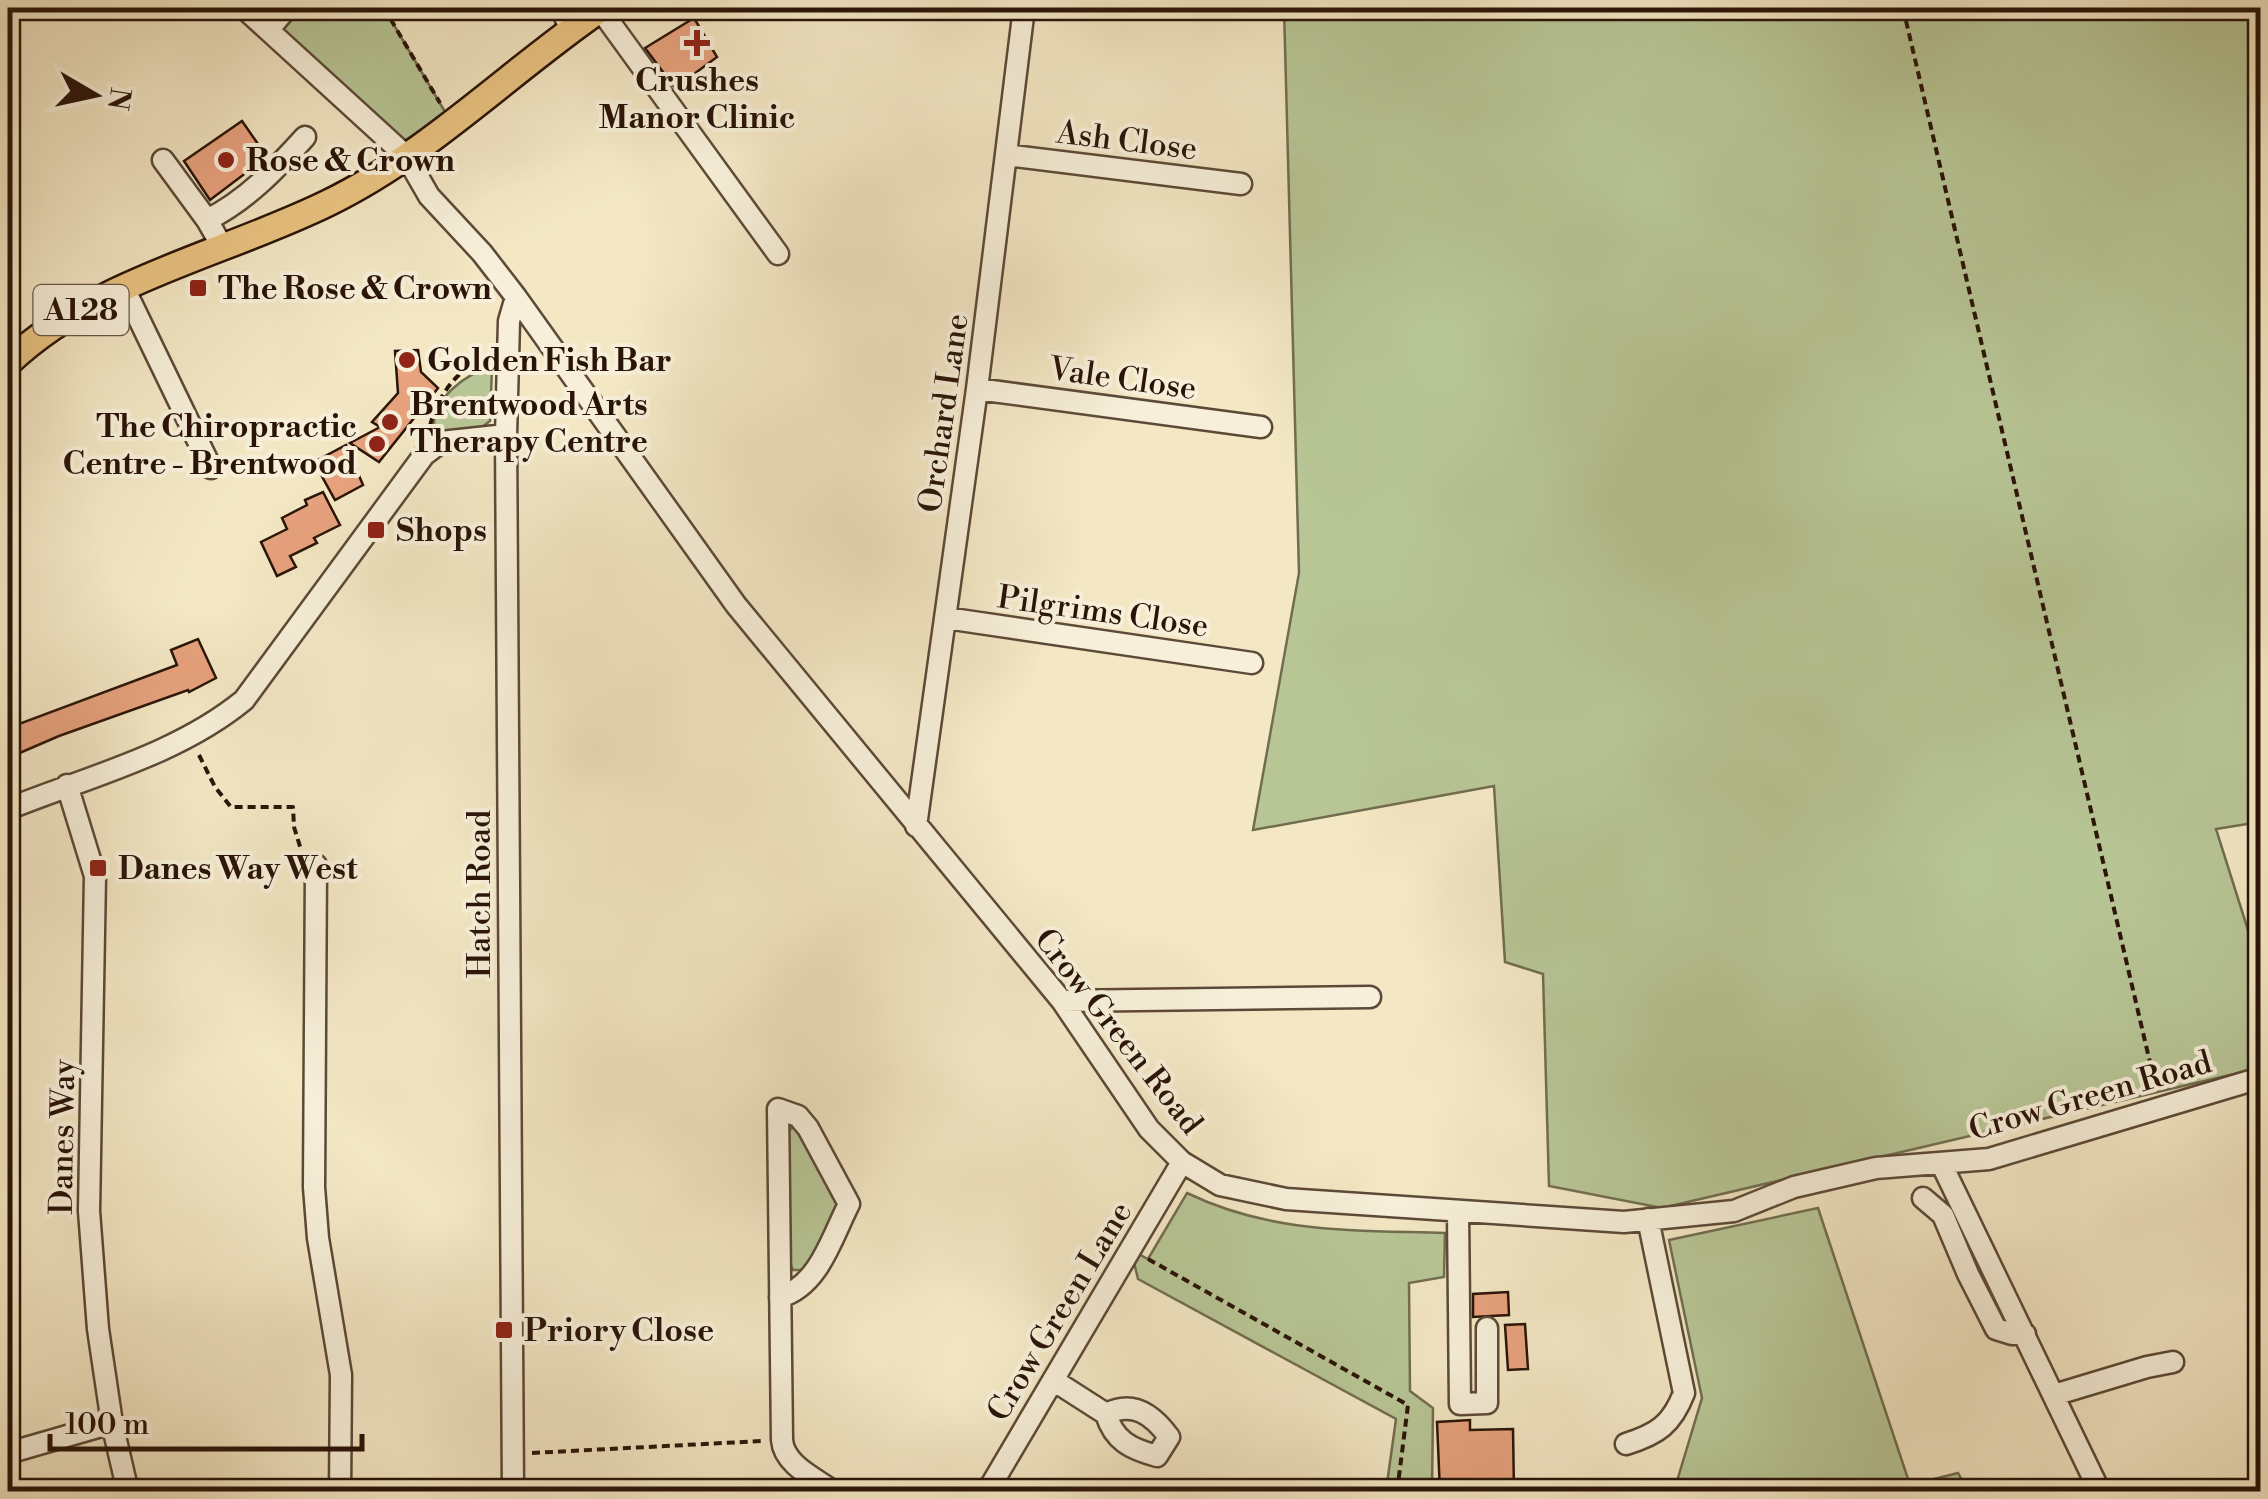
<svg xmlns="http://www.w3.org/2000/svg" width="2268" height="1499" font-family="'Libre Bodoni',serif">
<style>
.green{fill:#b8c696;stroke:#716d4f;stroke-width:2.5}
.building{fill:#e7a27e;stroke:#2a1408;stroke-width:2.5}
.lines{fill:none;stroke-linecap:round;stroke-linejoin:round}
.minor-casing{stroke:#5c4937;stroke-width:25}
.major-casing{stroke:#2a1408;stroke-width:30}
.path{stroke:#2a1408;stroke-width:4;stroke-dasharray:8 5;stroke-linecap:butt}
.minor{stroke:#f7efd9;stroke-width:20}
.major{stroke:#eac482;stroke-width:25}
.poi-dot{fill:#8f2418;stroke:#f7efd9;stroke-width:4}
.labels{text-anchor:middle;stroke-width:8;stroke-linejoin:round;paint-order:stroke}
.shield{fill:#f7efd9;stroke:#685647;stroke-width:2.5}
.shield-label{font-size:30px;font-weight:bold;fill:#2a1408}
.poi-label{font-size:32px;font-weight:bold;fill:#2a1408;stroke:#f7efd9;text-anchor:start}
.street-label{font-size:32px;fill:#2a1408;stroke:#f7efd9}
</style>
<rect width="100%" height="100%" fill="#f3e7c4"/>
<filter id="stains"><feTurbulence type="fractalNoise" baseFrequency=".002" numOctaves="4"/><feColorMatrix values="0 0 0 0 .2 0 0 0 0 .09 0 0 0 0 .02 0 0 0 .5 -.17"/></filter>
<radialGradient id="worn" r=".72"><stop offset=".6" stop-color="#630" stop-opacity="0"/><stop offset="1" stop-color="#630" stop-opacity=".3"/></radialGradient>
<path class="green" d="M244,8H384L451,122L406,156Z
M1284,8H2260V822L2216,829L2260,968V1068L1662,1208L1549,1186L1543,974L1505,962L1494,786L1253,830L1299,573Z
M492,368L490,421L478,430L442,435L434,427C432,399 467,372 492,368Z
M796,1126L843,1204L808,1270H793L789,1261L786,1132Z
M1187,1193C1272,1234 1353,1230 1445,1233L1444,1277L1409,1283L1410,1391L1433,1408L1432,1491H1386L1396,1419L1138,1279L1131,1250L1148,1259Z
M1818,1208L1910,1485L1958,1473L1968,1491H1674L1702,1398L1669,1240Z"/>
<path class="building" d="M694,18L717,57L675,88L645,48Z
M242,121L267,157L210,200L184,161Z
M418,350L421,372L438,388L379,462L350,443L380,427L372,422L398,393L395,351Z
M346,445L363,485L335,500L314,462Z
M323,492L340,525L314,538L317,543L290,556L296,567L277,576L261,542L287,529L282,518L307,505L305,500Z
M198,639L216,678L189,692L188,690L59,736L8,758V728L177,665L171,650Z
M1508,1292L1509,1315L1473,1317V1294Z
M1525,1324L1528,1369L1508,1370L1505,1325Z
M1470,1420V1430L1513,1429L1514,1492H1440L1437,1422Z"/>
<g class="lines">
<defs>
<path id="minor" d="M244,8L406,156L429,196L482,253L516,297L736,605L1062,1001L1149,1129L1182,1162L1220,1185L1286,1199L1624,1222L1734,1211L1794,1187L1876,1168L1989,1159L2260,1078
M561,8L571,30
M600,9L778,254
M269,29L287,8
M1006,155L1241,184
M163,160L207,220L223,248
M207,220C247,200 276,169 305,137
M124,288L211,468
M977,389L1261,427
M946,618L1252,663
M67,785L95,876L89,1211L98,1329L112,1423L128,1492
M8,809C87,777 177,755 244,700L424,455L441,442L506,435
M916,826L977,389L1024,8
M316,865L314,1187L318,1238L341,1375L340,1492
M1062,1001L1370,997
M1942,1165L2100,1492
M1923,1198L1943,1215L1968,1274L1996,1329L2012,1334H2025
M1458,1212L1460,1404L1487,1403V1328
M780,1297C819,1286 832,1237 849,1204L808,1128L798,1116L778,1109L782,1440C784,1465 815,1478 834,1492
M1053,1380L1106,1414C1114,1441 1131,1449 1157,1456L1169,1437C1153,1415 1133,1400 1106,1414
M2054,1395L2147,1367L2173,1362
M1626,1444C1658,1434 1672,1424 1684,1393L1648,1219
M8,1453L112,1423
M513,1492L506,435L509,321L516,297
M987,1492L1182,1162"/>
<path id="major" d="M8,363C95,280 222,255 328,203C429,154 510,71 602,8"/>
</defs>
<use href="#minor" class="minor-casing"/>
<use href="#major" class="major-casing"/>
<path class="path" d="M384,8L440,103
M1903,8L2156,1088
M430,426C437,396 459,366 489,357
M199,755L215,787L231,807H293L294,827L302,853
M1148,1259L1408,1405L1397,1492
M532,1453L762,1441"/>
<use href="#minor" class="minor"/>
<use href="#major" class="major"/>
</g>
<g class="poi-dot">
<path d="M692 28h10v10h10v10h-10v10h-10v-10h-10v-10h10z"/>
<circle cx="226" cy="160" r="10"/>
<rect x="188" y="278" width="20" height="20" rx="5"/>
<circle cx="407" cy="360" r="10"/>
<circle cx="390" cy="422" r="10"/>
<circle cx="377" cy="444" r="10"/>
<rect x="366" y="520" width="20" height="20" rx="5"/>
<rect x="88" y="858" width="20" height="20" rx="5"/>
<rect x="494" y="1320" width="20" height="20" rx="5"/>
</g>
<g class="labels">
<rect class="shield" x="33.5" y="285" width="95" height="50" rx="8"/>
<g class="shield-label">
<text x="81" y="320">A128</text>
</g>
<g class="poi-label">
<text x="697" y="91" text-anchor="middle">Crushes<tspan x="697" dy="37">Manor Clinic</tspan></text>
<text x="246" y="171">Rose &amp; Crown</text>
<text x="218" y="299">The Rose &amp; Crown</text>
<text x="427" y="371">Golden Fish Bar</text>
<text x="410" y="415">Brentwood Arts<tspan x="410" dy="37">Therapy Centre</tspan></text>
<text x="357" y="437" text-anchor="end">The Chiropractic<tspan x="357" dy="37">Centre - Brentwood</tspan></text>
<text x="396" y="541">Shops</text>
<text x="118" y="879">Danes Way West</text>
<text x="524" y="1341">Priory Close</text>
</g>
<g class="street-label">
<text transform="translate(1127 140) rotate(7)" y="11">Ash Close</text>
<text transform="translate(1123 378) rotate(8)" y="11">Vale Close</text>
<text transform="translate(943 413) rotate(-82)" y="11">Orchard Lane</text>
<text transform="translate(1103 611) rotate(8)" y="11">Pilgrims Close</text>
<text transform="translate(479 894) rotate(-90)" y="11">Hatch Road</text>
<text transform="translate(1119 1031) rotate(52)" y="11">Crow Green Road</text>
<text transform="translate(2090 1095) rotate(-16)" y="11">Crow Green Road</text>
<text transform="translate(62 1137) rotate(-89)" y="11">Danes Way</text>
<text transform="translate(1059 1311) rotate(-59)" y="11">Crow Green Lane</text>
</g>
</g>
<rect width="2268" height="1499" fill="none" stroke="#f3e7c4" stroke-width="40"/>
<rect x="10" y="10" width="2248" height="1479" fill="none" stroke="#2a1408" stroke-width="5"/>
<rect x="20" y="20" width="2228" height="1459" fill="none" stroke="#2a1408" stroke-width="2.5"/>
<g transform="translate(95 95) rotate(99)" stroke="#f7efd9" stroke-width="8" paint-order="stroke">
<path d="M0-8L18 38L0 25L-18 38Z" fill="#2a1408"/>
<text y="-15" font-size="28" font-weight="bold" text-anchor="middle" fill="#2a1408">N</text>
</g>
<path d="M50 1434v15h312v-15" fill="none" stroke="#2a1408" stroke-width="5"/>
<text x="65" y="1434" font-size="30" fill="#2a1408" stroke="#f7efd9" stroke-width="8" paint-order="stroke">100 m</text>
<rect width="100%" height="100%" filter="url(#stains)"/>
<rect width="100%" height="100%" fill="url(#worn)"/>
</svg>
